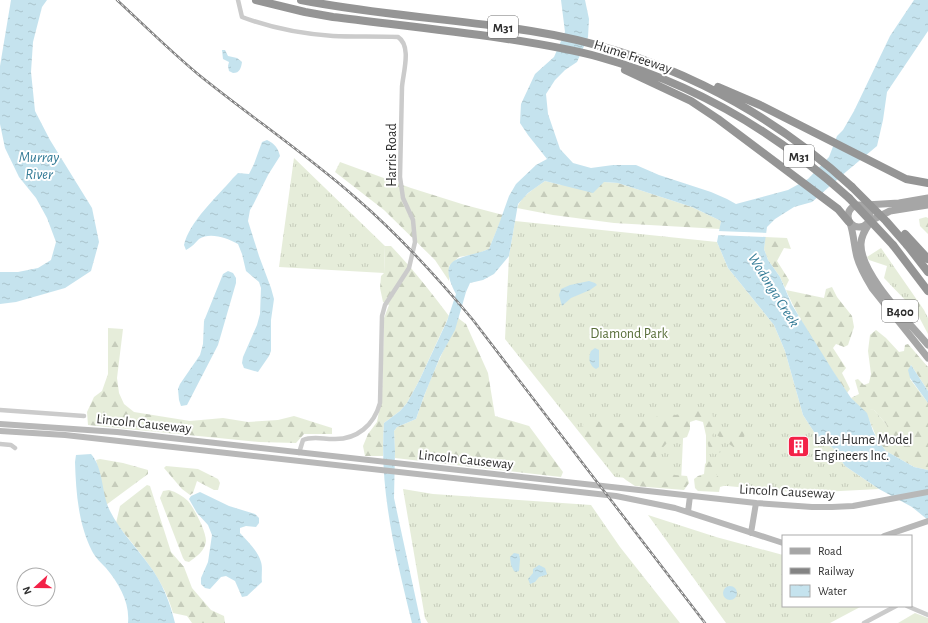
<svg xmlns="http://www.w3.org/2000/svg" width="928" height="623" font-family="'Alegreya Sans',sans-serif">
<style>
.grass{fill:url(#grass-tufts)}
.forest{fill:url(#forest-firs)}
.water{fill:url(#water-ripples)}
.pier{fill:#fff}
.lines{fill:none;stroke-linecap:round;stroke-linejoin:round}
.minor{stroke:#cbcbcb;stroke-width:4.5}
.secondary{stroke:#b8b8b8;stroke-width:6}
.primary{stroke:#a6a6a6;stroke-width:7}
.motorway{stroke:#959595;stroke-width:8}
.rail-casing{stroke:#838383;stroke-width:2.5}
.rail{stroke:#fff;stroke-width:1;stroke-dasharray:3;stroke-linecap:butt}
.motorway-bridge{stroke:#959595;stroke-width:8}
.labels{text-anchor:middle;stroke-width:4;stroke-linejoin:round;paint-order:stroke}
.shield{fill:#fff;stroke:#6d6d6d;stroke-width:1}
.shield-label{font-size:13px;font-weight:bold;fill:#2e2e2e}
.street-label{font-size:14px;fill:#2e2e2e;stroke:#fff}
.park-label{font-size:14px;fill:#576d38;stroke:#fff}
.poi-label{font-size:14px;fill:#2e2e2e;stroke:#fff;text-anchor:start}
.water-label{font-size:15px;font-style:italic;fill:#357c97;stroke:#fff}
</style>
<defs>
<pattern id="grass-tufts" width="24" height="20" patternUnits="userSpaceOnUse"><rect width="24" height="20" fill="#e6edda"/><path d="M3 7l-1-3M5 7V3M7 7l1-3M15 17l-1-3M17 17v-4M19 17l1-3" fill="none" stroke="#c6ccbb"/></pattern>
<pattern id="forest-firs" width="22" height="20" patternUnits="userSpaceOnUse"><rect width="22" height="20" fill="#e6edda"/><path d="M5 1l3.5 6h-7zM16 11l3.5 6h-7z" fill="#c6ccbb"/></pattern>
<pattern id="water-ripples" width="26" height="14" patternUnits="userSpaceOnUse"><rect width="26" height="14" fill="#c5e3ee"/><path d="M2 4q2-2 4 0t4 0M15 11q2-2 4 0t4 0" fill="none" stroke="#aac3cc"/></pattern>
</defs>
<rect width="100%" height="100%" fill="#fff"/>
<path class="grass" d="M294,158L385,246L384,273L279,267Z
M515,221L717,242L728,268L774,325L785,351L803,415L816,435L834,449L845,466L879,489L802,493L706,484V413L684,418L681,482L615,477L505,339L509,256Z
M881,248L924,310L928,318V334L919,317L908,303L884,278L887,266L869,260L867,257Z
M865,408L874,410L886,424L890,430L888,438L879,442C873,432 870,416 861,409Z
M403,489L433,494L591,505L620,547L680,623H428L425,618Z
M648,515L716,537L783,555V606H862L830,623H726Z
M915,613L928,618V623H898Z"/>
<path class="forest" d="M340,162L411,188L465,205L503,215L489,249L476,254L459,257L449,266V281L435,260L384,210L335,172Z
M545,181L561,185L604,182L618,183L692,207L721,221L720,229L614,223L553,215L517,208C521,196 535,188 545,181Z
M926,217L928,218V234L920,226L919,219Z
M765,237L787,238L791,249L784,248L777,261L789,280L785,288L780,277L768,260L764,249Z
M385,246H391C412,268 431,292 449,316L419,381L407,403L400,411L384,423L383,442V456H365L363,446L368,434L377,422L382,395L384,318L389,305L383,302L380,288L381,276L384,273Z
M832,287L837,297L852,316L854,327L848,345L844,347L836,344L833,348L846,368L842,373L850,389L847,393C826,361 801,325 786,290L824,298L826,289Z
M458,318L466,324L488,373L495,416L529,426L563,472L561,477L395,458L394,431L397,427L416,419C423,398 431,377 440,358C446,344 454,332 458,318Z
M108,328L123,329L117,378L119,393L124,404L134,412L190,421L223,418L248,422L278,420L294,416L332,428V434H304L296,443L259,442L88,425L87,412L94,397L102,391L108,374Z
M876,330L886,338L899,352L904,351L905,345L908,344L928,367V391L911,365L910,379L928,403V470L914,467L886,451L879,442L888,438L889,430L886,424L874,410L861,409L851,398L859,394L855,380L858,379L864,385L869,383L871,374L868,351L870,335Z
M707,409L712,412L714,424C724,430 736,425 745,433L742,446L736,449L714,433L712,435L715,444L722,446L721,452L713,454L709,449L703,422L696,420L690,422V429L687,437L667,443L656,455L660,469L675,475L687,476L689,483L684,490L635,486L626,480L608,465L599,452L597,445L590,442L584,436L583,425L585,419L614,424L656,418L659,412L667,411L675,415Z
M100,459L123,463L148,470V474L106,505L96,460Z
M708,461L711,462C714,472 717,480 729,482L727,485L720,487L719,492L698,491L695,488L694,479L698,476L704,474L705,464Z
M166,466L198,469L218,479L220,483L218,490H214L197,481L193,493L190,495L182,489L164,468Z
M147,485L150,486L171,552L184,567L192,588L211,610L224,616L225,623H192L187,616L173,613C164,578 137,550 116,523L120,506Z
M169,490C176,492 183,496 188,501C194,508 206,531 206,541C205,551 196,557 189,562L185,561L183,558L160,498L163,491Z"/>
<path class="water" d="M11,0H47L42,7L33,42L31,72L35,111L50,140L92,208L99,242L91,271L65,288L16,302L0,304V272H18L38,268L51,260L56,242L47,218L36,198L19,177L5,148L0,124V66Z
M561,0H585L589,19L588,37L577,62L565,70L555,80L546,94L548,114L560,149L573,163L591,168L613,165H636L659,175L711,192L727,199L736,204L788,190L808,179L829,157L837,136L843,130L854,111L890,36L914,0H928V31L887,92L883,120L877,146L847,171L812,202L794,207L775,219L767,227L764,249L768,260L780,277L792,305L833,371L851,398L867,413L873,431L879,442L886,451L914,467L928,470V520L912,507L879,489L845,466L834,449L816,435L803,415L785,351L774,325L728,268L717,242L721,221L692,207L618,183L604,182L593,193L545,181L528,193L518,204L509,256L494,274L483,280L470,283L466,292L455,330L440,357L424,396L416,419L397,427L394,431L395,451L394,498L421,623H412C396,557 379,491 384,423L400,411L407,403L419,381L447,321L456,294C435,254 462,260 489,249L499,224L509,196L516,184L536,165L547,159L528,135L520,123L521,104L535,74L554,57L565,32Z
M222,50H225L228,56L237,58L242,62C241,68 240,73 233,73L229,71L228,66L229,62L223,59Z
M267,140C275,144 278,148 280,156L268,175L253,205L250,210L248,221L259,256L271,288L274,299L271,320V351L269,356L258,372L244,368L242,363L243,357L257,325L260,314L261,288L259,282L246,271L242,254L238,244C227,238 210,232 199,239C195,243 192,247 186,250L184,245C189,222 217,197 233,178L238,173L249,174L254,164L262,142Z
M228,271L233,273L236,278V283L218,345L187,405L181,406L179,400L178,389L180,384L200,355L203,344L204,321L221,279L223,274Z
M589,281L595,283L597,285L590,290L571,298L562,306L559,295L561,289L570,285Z
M595,348L599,350V367L596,369C589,365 588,358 591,351Z
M911,365L928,391V403L910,378L908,370Z
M91,454C104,469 101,493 110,511C120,531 136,547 149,565C162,582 170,602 175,623H128C130,602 119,584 106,568C101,563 95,557 92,551C78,523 76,492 75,462L76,455Z
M200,492L229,506L255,514L259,518V523L256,527L246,526L240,528V533C248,542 258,551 261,562C263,568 261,576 262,582L247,596L242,597L235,581L226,576L221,577L210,589L205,588L201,584V578L208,562L212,535L208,525L197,513L189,499L191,496Z
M514,553L519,554L520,559L519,571L516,572L514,571L511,565L510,557Z
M539,565L545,568L547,574L546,575L539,577L535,582L530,584L528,579L533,573V569Z
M723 593a7 7 0 1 1 14 0a7 7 0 1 1-14 0Z"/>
<path class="pier" d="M717,231L768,233L767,237L716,235Z"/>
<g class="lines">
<path class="minor" d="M238,0L242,17C271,28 302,34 333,36C354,37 376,36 398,37C412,46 403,73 402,87L400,177L403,198L413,220L415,242L409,268L385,305L382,316L380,403C374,425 357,440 333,439C323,439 312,436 303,440L299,453
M0,410L84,416
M0,444L11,445L15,448
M907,606L928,615
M864,623L896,606"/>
<path class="secondary" d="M0,424L117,432L756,503L812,507H832L853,506L928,492
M0,431L65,435L616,496L675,508L783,543
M688,512L690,496
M751,533L756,503
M884,536L928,521"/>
<path class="primary" d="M848 216a11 11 0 1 1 22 0a11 11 0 1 1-22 0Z
M866,205L899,203L928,198
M876,218L890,211L928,205
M850,223C854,235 854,246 857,257C860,268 866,278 872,288L928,358
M869,224C865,230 861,236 861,244C860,274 909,322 928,345"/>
<path class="motorway" d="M256,0L305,12L333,17C389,24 445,30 501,38C534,43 567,48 599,57C693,83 777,133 849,198
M301,0C377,15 455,19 531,31C652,50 763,105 852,187
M625,70L691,101L718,119L838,209L849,222
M718,87L760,105L906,179L928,183
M905,234L928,259
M893,245L928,291
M907,245L928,272"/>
<defs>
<path id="rail" d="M117,0C144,25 170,51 199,75C251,117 306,154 356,198C399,235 437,277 473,320L705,623"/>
</defs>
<use href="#rail" class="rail-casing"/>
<use href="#rail" class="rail"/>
<path class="motorway-bridge" d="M852,187L886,221L907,245
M849,198L893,245"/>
</g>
<defs>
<symbol id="building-square" viewBox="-11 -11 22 22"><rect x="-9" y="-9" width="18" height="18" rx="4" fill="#f32248" stroke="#fff"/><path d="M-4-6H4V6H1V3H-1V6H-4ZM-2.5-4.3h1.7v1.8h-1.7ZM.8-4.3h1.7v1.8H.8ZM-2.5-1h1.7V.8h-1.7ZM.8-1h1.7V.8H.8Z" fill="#fff"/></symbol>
</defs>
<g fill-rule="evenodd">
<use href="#building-square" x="786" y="434" width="25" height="25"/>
</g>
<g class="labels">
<g class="shield">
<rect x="488" y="16" width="30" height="22" rx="3"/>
<rect x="784" y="145" width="30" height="22" rx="3"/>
<rect x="882" y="300" width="36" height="22" rx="3"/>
</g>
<g class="shield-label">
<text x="503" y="32">M31</text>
<text x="799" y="161">M31</text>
<text x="900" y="316">B400</text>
</g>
<g class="street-label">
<text transform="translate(633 56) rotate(18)" y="5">Hume Freeway</text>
<text transform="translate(391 155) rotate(-90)" y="5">Harris Road</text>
<text transform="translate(144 423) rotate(6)" y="5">Lincoln Causeway</text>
<text transform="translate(466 459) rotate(6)" y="5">Lincoln Causeway</text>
<text transform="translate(787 491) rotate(3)" y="5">Lincoln Causeway</text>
</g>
<g class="park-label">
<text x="629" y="338">Diamond Park</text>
</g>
<g class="poi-label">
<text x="814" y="444">Lake Hume Model<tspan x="814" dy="16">Engineers Inc.</tspan></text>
</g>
<g class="water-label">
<text x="39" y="162">Murray<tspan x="39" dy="17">River</tspan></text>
<text transform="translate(774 290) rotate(58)" y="5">Wodonga Creek</text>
</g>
</g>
<rect x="782" y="535" width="130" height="72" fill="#ffffff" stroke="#ababab"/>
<rect x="790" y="548" width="20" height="6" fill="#a6a6a6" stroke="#ababab"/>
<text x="818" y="555" font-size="12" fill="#2e2e2e">Road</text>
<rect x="790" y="568" width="20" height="6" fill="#838383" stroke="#ababab"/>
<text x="818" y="575" font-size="12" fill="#2e2e2e">Railway</text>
<rect x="790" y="585" width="20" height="12" fill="url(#water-ripples)" stroke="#ababab"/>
<text x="818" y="595" font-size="12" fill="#2e2e2e">Water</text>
<g transform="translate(36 587) rotate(249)"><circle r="19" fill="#ffffff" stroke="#ababab"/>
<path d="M0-3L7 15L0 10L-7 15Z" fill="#f32248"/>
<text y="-6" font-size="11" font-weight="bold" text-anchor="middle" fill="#2e2e2e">N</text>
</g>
</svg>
